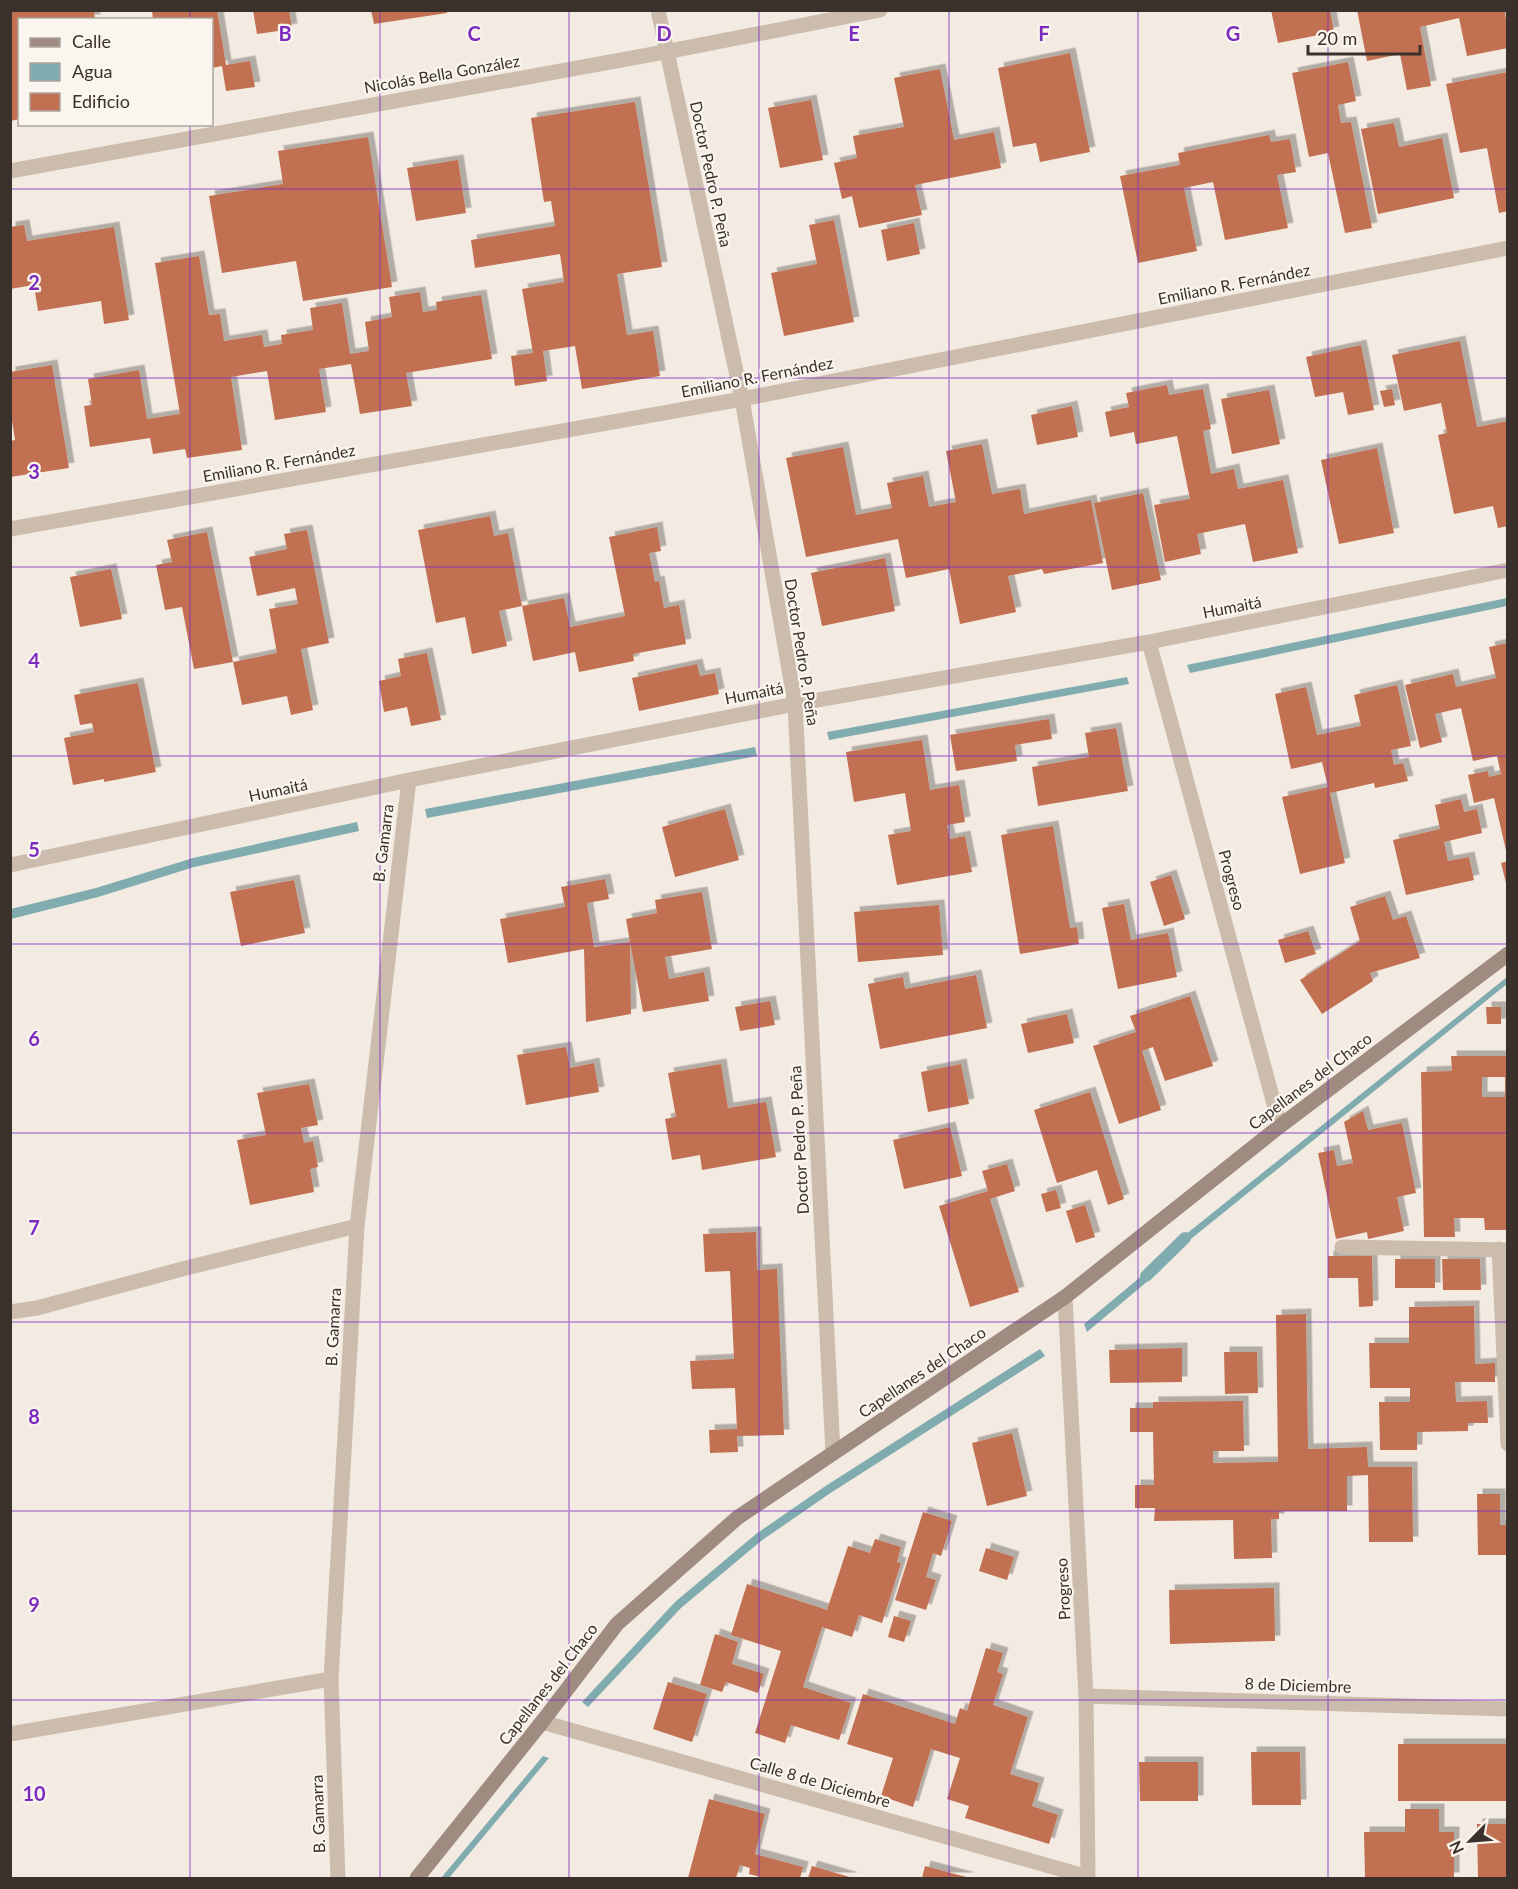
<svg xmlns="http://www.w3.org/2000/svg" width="1518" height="1889" font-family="Lato,sans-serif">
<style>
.water{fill:#81acaf}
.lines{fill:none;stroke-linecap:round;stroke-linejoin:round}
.stream{stroke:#81acaf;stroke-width:12}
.building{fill:#c16f51;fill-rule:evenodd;filter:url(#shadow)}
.lane{stroke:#cbbcad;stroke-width:15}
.street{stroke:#cbbcad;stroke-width:15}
.secondary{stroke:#9f8b7f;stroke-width:15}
.grid{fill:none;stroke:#7b2cbf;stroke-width:1.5;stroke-opacity:0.55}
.labels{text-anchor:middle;stroke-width:4.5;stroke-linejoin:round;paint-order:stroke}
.street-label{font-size:16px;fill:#3a302c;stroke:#faf5ee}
.grid-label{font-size:20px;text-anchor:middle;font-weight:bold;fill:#7b2cbf;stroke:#faf5ee;stroke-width:4.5;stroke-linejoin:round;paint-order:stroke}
</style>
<defs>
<filter id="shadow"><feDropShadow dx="5.5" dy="-5.5" stdDeviation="0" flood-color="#0004"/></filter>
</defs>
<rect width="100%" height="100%" fill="#f3ebe2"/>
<path class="water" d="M1507,598V606L1190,673L1187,665Z
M1127,677L1129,684L829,740L827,732Z
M755,747L757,756L427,818L425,809Z
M357,822L359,831L194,867L98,897L11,919V909L96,888L193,858Z
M1507,977V984L1176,1251L1170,1247Z
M1156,1264L1161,1270L1087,1332L1084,1324Z
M1040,1349L1045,1356L829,1494L761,1541L681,1608L588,1707L582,1702L675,1602L756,1534L824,1487Z
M543,1756L549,1758L449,1878H441Z"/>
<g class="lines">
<path class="stream" d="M1146,1276L1185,1238"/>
</g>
<path class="building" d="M10,10H94L95,20H20V119L10,121V57H12Z
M152,10H217L226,65L250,61L255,87L226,91L222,66L212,68V20H153Z
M253,10H289L292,29L257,34Z
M371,10H447V13L374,24Z
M1271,10H1330L1334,32L1278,43Z
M1357,10H1504L1508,29V48L1467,56L1459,18L1420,27L1431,86L1407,90L1400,54L1367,61Z
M1070,53L1090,152L1040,162L1036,143L1013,147L998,68Z
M1348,62L1356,101L1338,105L1341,123L1351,122L1372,228L1345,233L1328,153L1309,157L1292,73Z
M940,69L954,140L994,132L1001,168L915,185L922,215L859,228L852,196L842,199L834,163L857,158L853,136L904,127L894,78Z
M1508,72V211L1499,213L1487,148L1460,153L1446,84Z
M811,100L823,160L780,168L768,108Z
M635,102L662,267L617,274L627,335L653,331L660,376L582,389L575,346L543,351L547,381L515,386L511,356L533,353L522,289L564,282L560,254L475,268L471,240L555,226L551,201L544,202L531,118Z
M1394,123L1399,147L1442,138L1454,198L1378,214L1361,129Z
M1269,135L1271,142L1290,139L1296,172L1277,175L1288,228L1225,240L1213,182L1184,188L1197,251L1138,263L1120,176L1180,165L1178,153Z
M368,137L392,287L303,301L296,261L222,273L209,196L283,184L278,151Z
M458,160L466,213L416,221L407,168Z
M834,220L854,322L784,336L771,273L817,264L809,225Z
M914,223L920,254L887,261L881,230Z
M24,225L27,241L114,227L129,320L104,324L101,301L38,311L34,285L10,289V227Z
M199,256L209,315L220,314L224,341L262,335L264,347L282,344L281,335L313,330L310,308L342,303L350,354L369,351L365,322L392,317L389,297L420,292L423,312L437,310L436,302L481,295L492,359L406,373L412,406L360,414L351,364L319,369L326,412L275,420L267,371L231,377L242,450L187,458L185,449L153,454L150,438L90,447L84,406L92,405L88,379L139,370L147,419L180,414L155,263Z
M1460,341L1477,427L1508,421V526L1498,528L1493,506L1454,514L1438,435L1447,433L1441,403L1404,411L1392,355Z
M1361,345L1374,410L1348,415L1343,392L1315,397L1306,357Z
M52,365L69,468L10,477V441L15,440L10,408V372Z
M1167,385L1169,395L1203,389L1211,429L1203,431L1211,474L1234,469L1238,489L1283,480L1298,553L1253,562L1245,524L1197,534L1201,554L1165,562L1154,505L1190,499L1177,436L1136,444L1134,432L1110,437L1105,412L1129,407L1126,393Z
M1392,389L1395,405L1384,407L1380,391Z
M1269,390L1280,444L1232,454L1221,399Z
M1072,406L1078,437L1037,445L1031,415Z
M982,444L992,494L1020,489L1024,514L1091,500L1103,563L1044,574L1042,569L1008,576L1016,612L960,624L949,569L906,578L898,539L806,557L786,458L843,447L856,515L892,508L887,483L923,476L929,507L956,502L946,451Z
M1377,448L1394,533L1339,544L1321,460Z
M1143,493L1161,580L1112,590L1094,503Z
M490,516L494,536L508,533L522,606L499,611L507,646L472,654L465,617L436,623L418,530Z
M657,527L661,551L649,553L655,582L659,581L664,608L679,605L686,644L633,654L634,661L579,672L575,652L533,661L522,606L564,598L570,627L625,616L609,537Z
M307,530L329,643L301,649L313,710L291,715L287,696L242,705L233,662L277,653L269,609L298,604L295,588L257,596L249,557L287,549L284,534Z
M207,532L233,662L194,669L182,607L165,610L156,565L172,562L167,540Z
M885,558L895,611L822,626L811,573Z
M111,569L122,619L80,627L70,577Z
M1508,643V855H1507L1494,798L1474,803L1468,775L1488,771L1489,777L1501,774L1497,756L1473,761L1461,708L1435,714L1442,742L1420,748L1405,685L1453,674L1456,687L1496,678L1489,647Z
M427,653L441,720L411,726L407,707L384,712L379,681L401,676L398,659Z
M697,664L700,676L715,673L719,694L639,711L632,678Z
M138,683L156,772L104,782V779L73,785L64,738L94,732L92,723L80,725L74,695Z
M1397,685L1411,746L1391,750L1394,765L1403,763L1408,781L1375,788L1374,783L1330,793L1345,863L1300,874L1282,797L1328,787L1322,762L1291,769L1275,694L1306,687L1317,735L1361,726L1354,695Z
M1049,719L1052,739L1015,745L1017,761L956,771L950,735Z
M1116,728L1128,791L1038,806L1032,767L1089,757L1085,733Z
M922,740L930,790L959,785L965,822L947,825L950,839L965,836L972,872L897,885L888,835L911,831L905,793L854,802L846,752Z
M1461,799L1464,812L1477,809L1482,833L1444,842L1448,861L1469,857L1474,880L1406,895L1393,840L1440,829L1435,805Z
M725,809L739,860L675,877L662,827Z
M1053,826L1070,928L1077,927L1079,944L1020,954L1001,835Z
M1508,861V886L1507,887L1501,863Z
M1171,875L1185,919L1164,926L1150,882Z
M605,879L609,899L587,903L594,947L630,942L626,919L657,913L655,900L702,892L712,949L665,957L669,979L704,972L709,1001L643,1012L630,942L631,1014L586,1022L584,949L508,963L500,919L565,907L561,887Z
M294,880L305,933L241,946L230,892Z
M1385,896L1393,920L1406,916L1420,958L1370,973L1373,981L1322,1014L1300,980L1360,941L1350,907Z
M1124,904L1131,940L1168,933L1177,977L1118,989L1102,908Z
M939,905L943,955L858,962L854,912Z
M1308,931L1316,954L1285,963L1278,940Z
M976,975L987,1028L880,1049L868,984L903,977L905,989Z
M1190,996L1213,1066L1165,1081L1153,1047L1142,1051L1161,1110L1119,1124L1093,1046L1136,1032L1130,1016Z
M770,1001L775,1025L740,1031L735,1007Z
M1486,1007H1501V1024H1487Z
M1067,1014L1074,1043L1028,1053L1021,1024Z
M566,1047L570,1068L594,1063L599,1092L526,1105L517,1055Z
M1451,1056H1508V1230H1485L1484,1218H1454L1455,1237H1424L1421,1072L1452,1071ZM1482,1077H1505V1097H1482Z
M721,1064L728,1108L766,1102L776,1157L702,1170L700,1155L672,1160L665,1119L676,1117L668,1073Z
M961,1064L969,1104L928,1112L921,1072Z
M309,1084L318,1125L301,1128L304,1143L313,1141L318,1167L310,1169L314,1192L250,1205L237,1140L266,1135L257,1093Z
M1090,1092L1124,1199L1108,1205L1097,1170L1057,1183L1034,1110Z
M1363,1111L1368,1130L1402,1123L1416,1193L1397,1197L1404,1231L1368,1239L1367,1232L1336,1239L1318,1153L1334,1150L1337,1166L1353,1163L1344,1122Z
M950,1127L962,1176L904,1189L893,1140Z
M1007,1164L1015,1191L990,1199L1019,1292L970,1307L939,1206L988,1191L982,1171Z
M1056,1190L1061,1208L1046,1212L1041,1194Z
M1085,1205L1095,1237L1076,1243L1066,1211Z
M756,1232L757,1270L777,1269L784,1435L737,1436L738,1452L710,1453L709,1430L737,1429L735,1388L692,1389L690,1361L734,1359L730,1271L705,1272L703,1234Z
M1328,1256H1372L1373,1306L1359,1307L1358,1278H1328Z
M1395,1259H1435V1288H1395Z
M1442,1259H1480L1481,1290H1443Z
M1474,1306L1475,1364L1495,1363V1382H1455L1456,1402L1487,1401L1488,1423H1468V1431L1417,1432V1450H1380L1379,1402H1410V1388H1370L1369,1343H1409V1307Z
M1306,1314L1308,1449L1367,1447L1368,1467H1412L1413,1542H1369L1368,1475L1347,1476V1511H1279V1519H1271L1272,1558L1234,1559L1233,1520L1154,1521L1155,1508H1135V1485H1154L1153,1432H1130V1408H1153V1402L1243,1401L1244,1451H1213V1463L1278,1462L1276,1315Z
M1182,1348V1382L1110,1383L1109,1350Z
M1224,1352H1257L1258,1393L1225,1394Z
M1012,1433L1027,1496L987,1506L972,1443Z
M1477,1494H1500V1525H1507L1508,1555H1478Z
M923,1512L952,1521L941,1556L933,1553L926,1577L936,1580L926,1610L895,1600Z
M875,1539L901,1547L897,1562L901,1563L882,1623L859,1615L852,1637L822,1627L803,1687L851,1703L839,1740L791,1725L785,1743L755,1733L781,1651L731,1635L747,1584L827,1610L848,1546L870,1553Z
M986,1548L1014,1557L1007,1580L979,1571Z
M1274,1588L1275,1641L1170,1644L1169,1590Z
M894,1616L911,1621L904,1642L888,1637Z
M715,1634L738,1642L732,1664L764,1674L758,1693L726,1682L722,1692L700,1685Z
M986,1648L1003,1653L997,1672L1003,1674L993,1705L1028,1717L1010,1774L1039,1783L1032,1806L1058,1815L1049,1844L965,1818L969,1806L947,1799L960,1758L931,1749L913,1807L881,1796L893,1758L847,1744L863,1694L955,1724L960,1708L967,1711Z
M668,1682L707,1694L692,1742L653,1729Z
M1398,1744H1508V1801H1398Z
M1251,1752H1300L1301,1805H1252Z
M1139,1762H1198V1801H1140Z
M709,1799L765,1814L755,1854L803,1867L800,1878H764L749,1874L750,1868L740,1865L736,1878H688Z
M1405,1809H1439V1832H1454V1878H1365L1364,1832H1405Z
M1477,1824H1508V1878H1478Z
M812,1866L853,1878H808Z
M925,1866L970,1878H922Z"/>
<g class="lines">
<path class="lane" d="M1342,1247L1508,1250
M1499,1249L1508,1444"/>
<path class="street" d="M658,10L742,399L795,704L833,1453
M10,171L665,52L880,10
M10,529L742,399L1508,248
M1149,642L1280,1126
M10,865L409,780L795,704L1149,642L1508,570
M1065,1297L1086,1696L1088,1878
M10,1312L37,1308L186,1268L357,1226
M1086,1696L1508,1709
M542,1722L1088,1877
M10,1734L331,1679
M338,1878L331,1679L357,1226L409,780"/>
<path class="secondary" d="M417,1878L542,1722L617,1624L737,1518L1065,1297L1280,1126L1508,954"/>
</g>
<path class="grid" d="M190,10V20M380,10V1878M569,10V1878M759,10V1878M949,10V1878M1138,10V1878M1328,10V1878M190,124V1878M10,189H1508M10,378H1508M10,567H1508M10,756H1508M10,944H1508M10,1133H1508M10,1322H1508M10,1511H1508M10,1700H1508"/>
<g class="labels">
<g class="street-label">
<text transform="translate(442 74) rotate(-10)" y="6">Nicolás Bella González</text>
<text transform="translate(711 174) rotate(78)" y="6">Doctor Pedro P. Peña</text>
<text transform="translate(1234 284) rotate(-11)" y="6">Emiliano R. Fernández</text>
<text transform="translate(757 377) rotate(-11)" y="6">Emiliano R. Fernández</text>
<text transform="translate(279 463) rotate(-10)" y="6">Emiliano R. Fernández</text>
<text transform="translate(1232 607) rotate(-11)" y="6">Humaitá</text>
<text transform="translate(802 652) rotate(81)" y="6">Doctor Pedro P. Peña</text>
<text transform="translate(754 693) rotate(-11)" y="6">Humaitá</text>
<text transform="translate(278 790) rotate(-12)" y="6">Humaitá</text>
<text transform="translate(383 843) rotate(-83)" y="6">B. Gamarra</text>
<text transform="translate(1232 880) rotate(75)" y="6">Progreso</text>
<text transform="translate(1310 1081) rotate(-37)" y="6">Capellanes del Chaco</text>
<text transform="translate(799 1140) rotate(-93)" y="6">Doctor Pedro P. Peña</text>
<text transform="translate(333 1327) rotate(-87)" y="6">B. Gamarra</text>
<text transform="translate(922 1372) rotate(-34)" y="6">Capellanes del Chaco</text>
<text transform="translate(1063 1589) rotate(-93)" y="6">Progreso</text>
<text transform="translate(548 1684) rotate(-52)" y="6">Capellanes del Chaco</text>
<text transform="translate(1298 1685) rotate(2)" y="6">8 de Diciembre</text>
<text transform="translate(820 1782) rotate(16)" y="6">Calle 8 de Diciembre</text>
<text transform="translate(318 1814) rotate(-92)" y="6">B. Gamarra</text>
</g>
</g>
<g class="grid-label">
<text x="285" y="41">B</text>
<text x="474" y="41">C</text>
<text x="664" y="41">D</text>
<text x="854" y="41">E</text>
<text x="1044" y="41">F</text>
<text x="1233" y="41">G</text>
<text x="34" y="290">2</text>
<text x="34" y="479">3</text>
<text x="34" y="668">4</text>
<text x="34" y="857">5</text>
<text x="34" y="1046">6</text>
<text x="34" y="1235">7</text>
<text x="34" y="1424">8</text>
<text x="34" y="1612">9</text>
<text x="34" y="1801">10</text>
</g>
<rect width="1518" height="1889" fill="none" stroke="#3a302c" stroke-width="24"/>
<rect x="18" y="18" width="195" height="108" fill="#faf5ee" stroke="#ada6a0" stroke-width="1.5"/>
<rect x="30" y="38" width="30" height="9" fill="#9f8b7f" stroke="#ada6a0" stroke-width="1.5"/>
<text x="72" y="48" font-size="18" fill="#3a302c">Calle</text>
<rect x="30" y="63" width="30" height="18" fill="#81acaf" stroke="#ada6a0" stroke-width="1.5"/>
<text x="72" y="78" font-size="18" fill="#3a302c">Agua</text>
<rect x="30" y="93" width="30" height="18" fill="#c16f51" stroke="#ada6a0" stroke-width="1.5"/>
<text x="72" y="108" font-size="18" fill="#3a302c">Edificio</text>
<g transform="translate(1470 1841) rotate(245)" stroke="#faf5ee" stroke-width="4.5" paint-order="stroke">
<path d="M0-4.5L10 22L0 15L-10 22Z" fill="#3a302c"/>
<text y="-9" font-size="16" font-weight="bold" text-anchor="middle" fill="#3a302c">N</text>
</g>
<path d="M1308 45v9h112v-9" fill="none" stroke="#3a302c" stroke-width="3"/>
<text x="1317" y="45" font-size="18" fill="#3a302c" stroke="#faf5ee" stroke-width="4.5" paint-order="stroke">20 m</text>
</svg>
